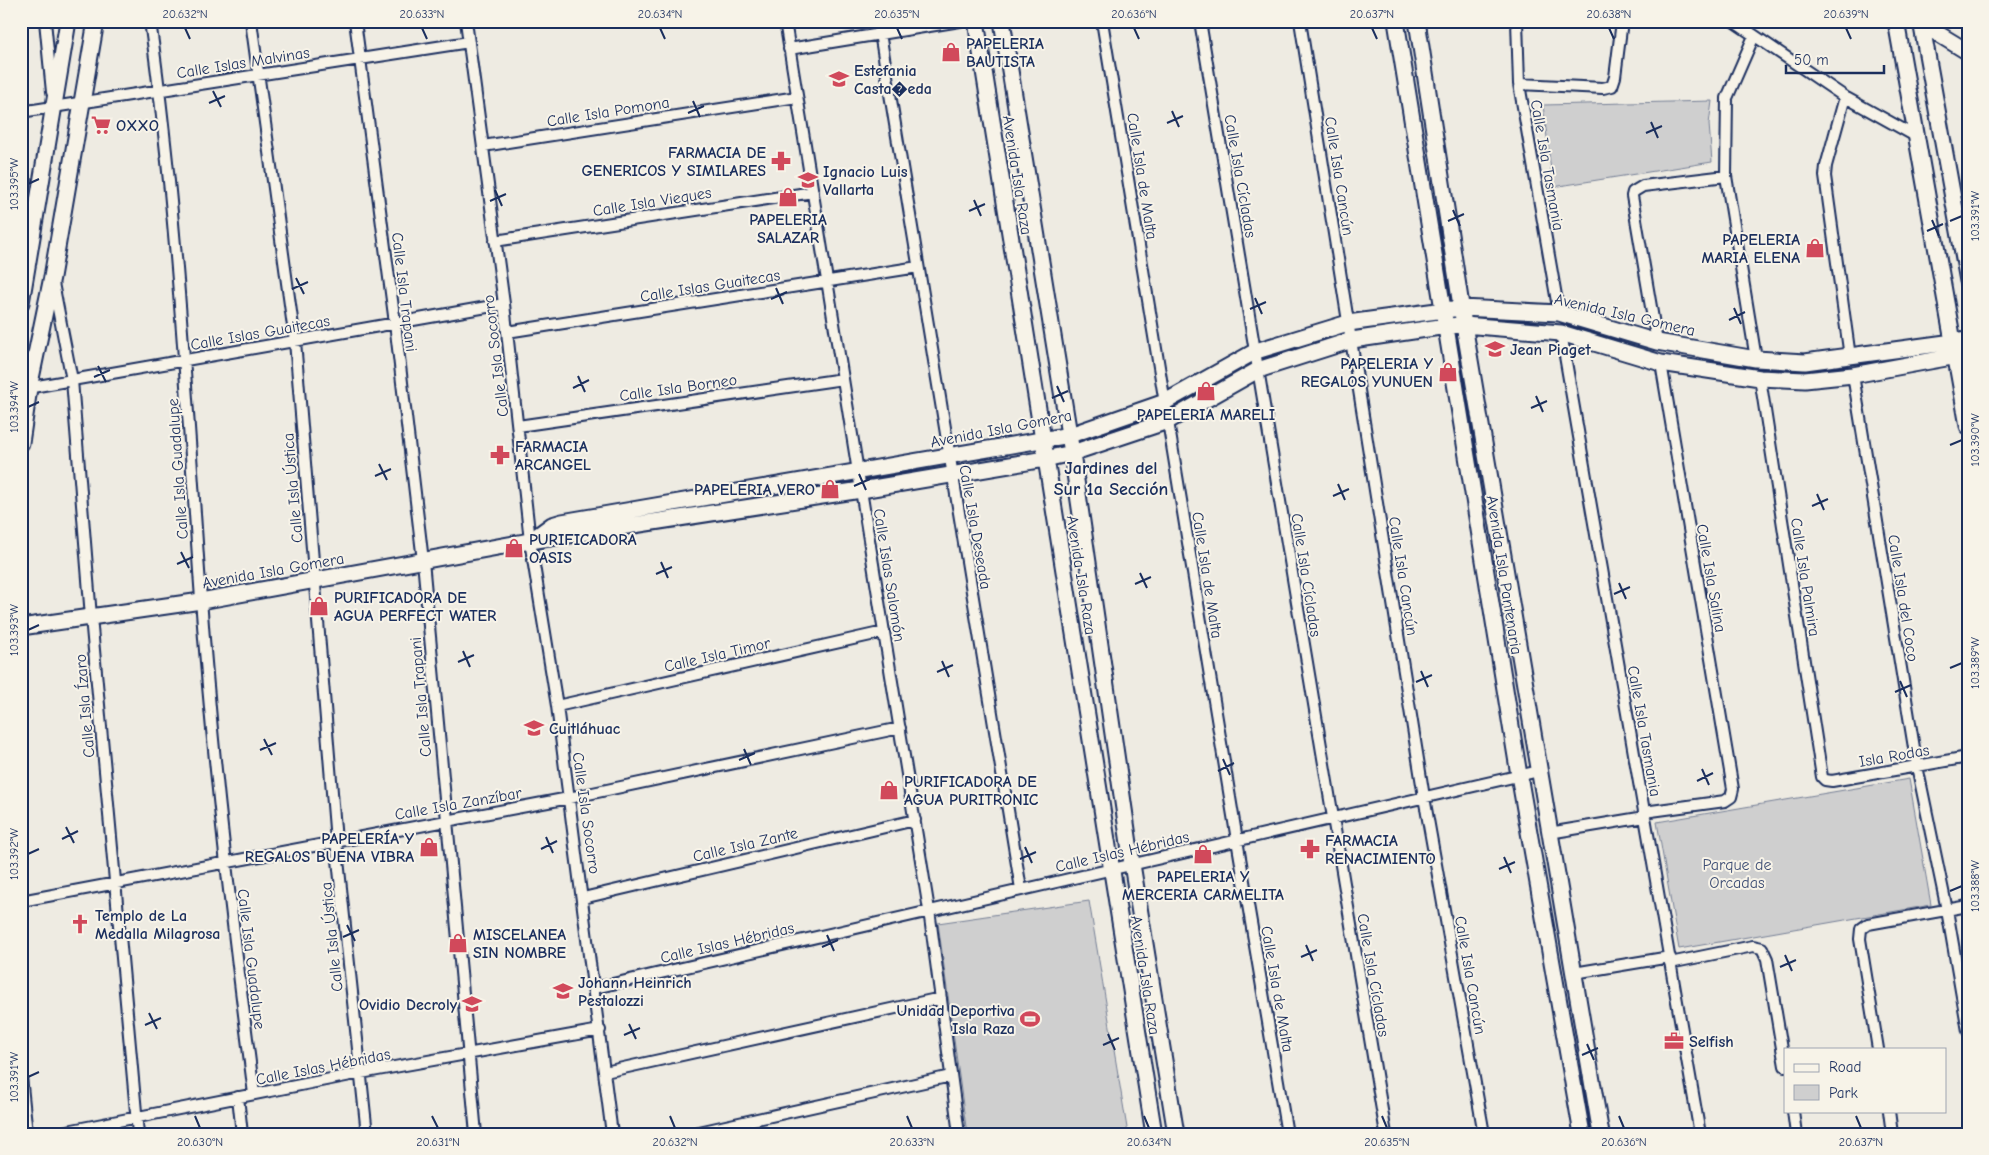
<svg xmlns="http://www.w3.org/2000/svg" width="1989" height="1155" font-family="'Comic Neue',sans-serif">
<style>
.green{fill:#cfcfcf;stroke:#757f96}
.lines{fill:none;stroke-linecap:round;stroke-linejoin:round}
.street-casing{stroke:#1b2f5e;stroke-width:14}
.secondary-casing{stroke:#1b2f5e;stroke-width:19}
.street{stroke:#f7f3e8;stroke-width:10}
.secondary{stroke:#f7f3e8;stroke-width:15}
.ticks{fill:none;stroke:#1b2f5e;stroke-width:2}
.labels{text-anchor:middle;stroke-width:4;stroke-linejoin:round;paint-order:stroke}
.poi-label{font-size:16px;font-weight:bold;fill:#1b2f5e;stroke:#f7f3e8;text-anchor:start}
.street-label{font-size:16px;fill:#1b2f5e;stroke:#f7f3e8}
.park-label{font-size:16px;fill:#3f4f75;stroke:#f7f3e8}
.neighbourhood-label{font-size:18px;font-weight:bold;fill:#1b2f5e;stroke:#f7f3e8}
.neatline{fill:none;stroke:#1b2f5e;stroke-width:2}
.ticks-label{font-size:12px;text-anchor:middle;fill:#1b2f5e}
</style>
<rect width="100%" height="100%" fill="#eeebe2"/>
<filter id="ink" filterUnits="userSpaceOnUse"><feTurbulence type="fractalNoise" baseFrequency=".02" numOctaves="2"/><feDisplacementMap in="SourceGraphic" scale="10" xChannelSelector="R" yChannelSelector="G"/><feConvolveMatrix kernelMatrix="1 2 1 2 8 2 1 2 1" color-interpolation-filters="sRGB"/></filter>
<g filter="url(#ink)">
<path class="green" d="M1712,101L1709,124L1712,162L1553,187L1543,105Z
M1909,779L1931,905L1679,949L1657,822Z
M1089,901L1128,1134H967L938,923Z"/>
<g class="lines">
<defs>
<path id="street" d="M45,21L52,92
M150,21C177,213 187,406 201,599C213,765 233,929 254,1094
M251,21L295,341L336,841L367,1134
M355,21L395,323L423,561L476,1134
M466,21L504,304L530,541L557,706L612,1134
M785,21L929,910L959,1134
M878,21L1021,889
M1102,21L1237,840L1287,1134
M1200,21C1263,392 1322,763 1386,1134
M1300,21L1424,797L1484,1134
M1517,21L1519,84L1559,313
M1733,21L1845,97L1917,137
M1754,36L1727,98L1726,176L1756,359
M789,49L960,21
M1519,84L1603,88L1612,86L1615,77L1622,21
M1845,97L1826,166L1825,176L1850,357
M21,112L469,42
M483,146L797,97
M495,241L813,192
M53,283L72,380L91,617L138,1134
M507,332L918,267
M1561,333L1700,1134
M1657,342L1632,196L1633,192L1643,186L1726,176
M1853,375L1917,766L1947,910L1968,1031
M1760,378L1822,777L1825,780L1832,781L1968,757
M21,389L504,304
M518,426L843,379
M557,706L884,632
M1644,812L1725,801L1731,797L1733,789L1661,363
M1549,833L1645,817
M583,898L915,820
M21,901L569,798L900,728
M1670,963L1753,946L1762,948L1767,959L1785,1066
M1574,973L1670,957
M595,988L1539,771
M1878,1049L1860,939L1861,929L1868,924L1968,906
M605,1072L941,998
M21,1076L27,1134
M238,1097L242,1134
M1793,1111L1796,1134
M1889,1111L1892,1134
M52,1134L361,1073L600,1030
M690,1134L951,1076"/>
<path id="secondary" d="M976,21L1154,1134
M1002,21L1072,453L1132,864L1176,1134
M1396,21L1519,775L1582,1134
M1417,21L1464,325L1601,1134
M1896,21L1968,426
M1917,21L1968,52
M1921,21L1968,281
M21,303L68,21
M21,443L29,388L52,277L96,21
M533,539L552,525L562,522L1070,435L1165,402L1256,351L1348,323L1444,310L1462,308L1559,313L1657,342L1756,359L1805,362L1968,340
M21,627L201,601L530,541L861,490L1045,459L1072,453L1168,421L1258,370L1352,340L1447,326L1464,325L1561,333L1661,363L1760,378L1805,380L1853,375L1968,354"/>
</defs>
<use href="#street" class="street-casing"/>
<use href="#secondary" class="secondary-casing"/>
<use href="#street" class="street"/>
<use href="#secondary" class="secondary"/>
</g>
</g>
<path class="ticks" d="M185,28L190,39M422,28L427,39M660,28L665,39M897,28L902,39M1134,28L1139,39M1372,28L1377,39M1609,28L1614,39M1846,28L1851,39M213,91L221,107M693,101L700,117M209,103L225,96M1172,111L1179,127M688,113L704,106M1651,122L1658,138M1167,123L1183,116M1646,133L1662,126M28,184L39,179M495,190L502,206M974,200L981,216M490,201L506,194M1453,210L1460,226M969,211L985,204M1932,220L1939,236M1448,221L1464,214M1950,221L1962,216M1927,231L1943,224M296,278L304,294M776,288L783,304M292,289L308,282M1255,298L1262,314M771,299L787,292M1734,308L1741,324M1250,309L1266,302M1729,320L1745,312M98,366L106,382M578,376L585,392M94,377L110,370M1057,386L1064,402M573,388L589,380M1536,396L1543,412M1052,398L1068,391M28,407L39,402M1531,408L1547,401M1950,445L1962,440M379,464L387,480M859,474L866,490M375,476L391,469M1338,484L1345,500M854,486L870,479M1817,494L1824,510M1333,496L1349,489M1812,506L1828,499M181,552L189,568M661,562L668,578M177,564L193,557M1140,573L1147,588M656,574L672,567M1619,583L1626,599M1135,584L1151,577M1614,594L1630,587M28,630L39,625M463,651L470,667M942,661L949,677M458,662L474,655M1950,668L1962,663M1421,671L1428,687M937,672L953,665M1900,681L1907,697M1416,682L1432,675M1895,692L1911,685M264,739L272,755M744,749L751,765M260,750L276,743M1223,759L1230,775M739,760L755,753M1702,769L1709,785M1218,771L1234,763M1697,781L1713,773M66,827L74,843M546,837L553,853M62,839L78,831M1025,847L1032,863M541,849L557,841M28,854L39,849M1504,857L1511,873M1020,859L1036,852M1499,869L1515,862M1950,891L1962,886M347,925L355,941M827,935L834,951M343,937L359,930M1306,945L1313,961M822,947L838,940M1785,955L1792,971M1301,957L1317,950M1780,967L1796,960M149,1013L157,1029M629,1024L636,1039M145,1025L161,1018M1108,1034L1115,1050M624,1035L640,1028M1587,1044L1594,1060M1103,1045L1119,1038M1582,1055L1598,1048M28,1077L39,1072M195,1116L200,1128M432,1116L438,1128M670,1116L675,1128M907,1116L912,1128M1144,1116L1149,1128M1382,1116L1387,1128M1619,1116L1624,1128M1856,1116L1861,1128"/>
<defs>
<symbol id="shop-bare" viewBox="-9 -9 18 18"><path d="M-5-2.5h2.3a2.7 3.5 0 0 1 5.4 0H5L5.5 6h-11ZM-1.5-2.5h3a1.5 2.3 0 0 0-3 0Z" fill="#d1495b" stroke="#f7f3e8" stroke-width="2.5" paint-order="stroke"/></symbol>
<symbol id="school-bare" viewBox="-9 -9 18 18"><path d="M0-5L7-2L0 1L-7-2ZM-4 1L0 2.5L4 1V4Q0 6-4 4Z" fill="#d1495b" stroke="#f7f3e8" stroke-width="2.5" paint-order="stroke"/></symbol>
<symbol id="supermarket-bare" viewBox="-9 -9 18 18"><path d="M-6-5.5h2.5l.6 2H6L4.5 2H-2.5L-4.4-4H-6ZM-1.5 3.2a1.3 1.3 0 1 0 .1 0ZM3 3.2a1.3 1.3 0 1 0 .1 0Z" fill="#d1495b" stroke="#f7f3e8" stroke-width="2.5" paint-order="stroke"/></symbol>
<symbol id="pharmacy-bare" viewBox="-9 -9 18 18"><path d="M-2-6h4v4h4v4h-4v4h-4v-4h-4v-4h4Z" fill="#d1495b" stroke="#f7f3e8" stroke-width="2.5" paint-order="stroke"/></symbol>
<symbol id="church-bare" viewBox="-9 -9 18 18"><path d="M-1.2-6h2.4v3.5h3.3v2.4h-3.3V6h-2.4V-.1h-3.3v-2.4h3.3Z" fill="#d1495b" stroke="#f7f3e8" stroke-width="2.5" paint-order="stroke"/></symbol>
<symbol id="stadium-bare" viewBox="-9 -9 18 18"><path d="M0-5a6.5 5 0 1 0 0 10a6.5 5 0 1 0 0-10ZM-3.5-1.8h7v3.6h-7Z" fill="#d1495b" stroke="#f7f3e8" stroke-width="2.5" paint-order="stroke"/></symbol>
<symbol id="office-bare" viewBox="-9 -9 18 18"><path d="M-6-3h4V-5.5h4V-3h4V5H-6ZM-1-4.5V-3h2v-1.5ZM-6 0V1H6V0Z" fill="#d1495b" stroke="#f7f3e8" stroke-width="2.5" paint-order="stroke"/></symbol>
</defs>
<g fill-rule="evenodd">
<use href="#shop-bare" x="937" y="38" width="28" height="28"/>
<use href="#school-bare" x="825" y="65" width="28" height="28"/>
<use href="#supermarket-bare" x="87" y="111" width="28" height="28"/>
<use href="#pharmacy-bare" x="767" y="147" width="28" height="28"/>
<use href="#school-bare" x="794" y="166" width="28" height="28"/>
<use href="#shop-bare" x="774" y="183" width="28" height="28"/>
<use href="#shop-bare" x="1801" y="234" width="28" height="28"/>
<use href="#school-bare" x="1481" y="335" width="28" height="28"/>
<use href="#shop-bare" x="1434" y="358" width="28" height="28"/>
<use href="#shop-bare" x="1192" y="377" width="28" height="28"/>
<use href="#pharmacy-bare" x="486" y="441" width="28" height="28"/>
<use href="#shop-bare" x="816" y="475" width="28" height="28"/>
<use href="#shop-bare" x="500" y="534" width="28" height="28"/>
<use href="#shop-bare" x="305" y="592" width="28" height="28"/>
<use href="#school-bare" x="520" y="714" width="28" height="28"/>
<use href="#shop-bare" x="875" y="776" width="28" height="28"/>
<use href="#shop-bare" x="415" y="833" width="28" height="28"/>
<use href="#pharmacy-bare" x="1296" y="835" width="28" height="28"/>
<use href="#shop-bare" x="1189" y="840" width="28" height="28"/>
<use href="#church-bare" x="66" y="910" width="28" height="28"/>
<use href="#shop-bare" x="444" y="929" width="28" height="28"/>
<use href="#school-bare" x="549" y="977" width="28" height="28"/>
<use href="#school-bare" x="458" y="990" width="28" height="28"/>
<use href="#stadium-bare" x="1016" y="1005" width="28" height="28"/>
<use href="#office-bare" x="1660" y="1027" width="28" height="28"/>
</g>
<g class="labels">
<g class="poi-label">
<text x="966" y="49">PAPELERIA<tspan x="966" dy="18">BAUTISTA</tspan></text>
<text x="854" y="76">Estefania<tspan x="854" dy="18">Casta�eda</tspan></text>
<text x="116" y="131">OXXO</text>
<text x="766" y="158" text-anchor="end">FARMACIA DE<tspan x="766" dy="18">GENERICOS Y SIMILARES</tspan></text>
<text x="823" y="177">Ignacio Luis<tspan x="823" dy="18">Vallarta</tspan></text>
<text x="788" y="225" text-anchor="middle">PAPELERIA<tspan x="788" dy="18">SALAZAR</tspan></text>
<text x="1800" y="245" text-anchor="end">PAPELERIA<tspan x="1800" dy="18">MARIA ELENA</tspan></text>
<text x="1510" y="355">Jean Piaget</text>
<text x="1433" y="369" text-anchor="end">PAPELERIA Y<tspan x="1433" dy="18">REGALOS YUNUEN</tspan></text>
<text x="1206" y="420" text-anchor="middle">PAPELERIA MARELI</text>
<text x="515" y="452">FARMACIA<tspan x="515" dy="18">ARCANGEL</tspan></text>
<text x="815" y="495" text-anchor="end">PAPELERIA VERO</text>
<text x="529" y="545">PURIFICADORA<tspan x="529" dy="18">OASIS</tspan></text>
<text x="334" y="603">PURIFICADORA DE<tspan x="334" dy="18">AGUA PERFECT WATER</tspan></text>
<text x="549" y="734">Cuitláhuac</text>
<text x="904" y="787">PURIFICADORA DE<tspan x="904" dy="18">AGUA PURITRONIC</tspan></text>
<text x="414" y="844" text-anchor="end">PAPELERÍA Y<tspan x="414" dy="18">REGALOS BUENA VIBRA</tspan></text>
<text x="1325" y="846">FARMACIA<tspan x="1325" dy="18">RENACIMIENTO</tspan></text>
<text x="1203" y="882" text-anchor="middle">PAPELERIA Y<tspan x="1203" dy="18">MERCERIA CARMELITA</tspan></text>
<text x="95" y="921">Templo de La<tspan x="95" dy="18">Medalla Milagrosa</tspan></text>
<text x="473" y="940">MISCELANEA<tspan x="473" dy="18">SIN NOMBRE</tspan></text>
<text x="578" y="988">Johann Heinrich<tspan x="578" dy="18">Pestalozzi</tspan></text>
<text x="457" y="1010" text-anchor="end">Ovidio Decroly</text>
<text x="1015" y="1016" text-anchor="end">Unidad Deportiva<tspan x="1015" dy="18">Isla Raza</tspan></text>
<text x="1689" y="1047">Selfish</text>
</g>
<g class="street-label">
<text transform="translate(243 62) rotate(-9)" y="6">Calle Islas Malvinas</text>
<text transform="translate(608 111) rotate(-9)" y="6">Calle Isla Pomona</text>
<text transform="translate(1548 165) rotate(80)" y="6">Calle Isla Tasmania</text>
<text transform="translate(1018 175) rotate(81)" y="6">Avenida Isla Raza</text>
<text transform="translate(1143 176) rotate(81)" y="6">Calle Isla de Malta</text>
<text transform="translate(1241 176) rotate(80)" y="6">Calle Isla Cícladas</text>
<text transform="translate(1340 176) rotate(81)" y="6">Calle Isla Cancún</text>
<text transform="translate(652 201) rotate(-9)" y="6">Calle Isla Vieques</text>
<text transform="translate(710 285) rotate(-9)" y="6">Calle Islas Guaitecas</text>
<text transform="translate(405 292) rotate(83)" y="6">Calle Isla Trapani</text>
<text transform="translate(1625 314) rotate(13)" y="6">Avenida Isla Gomera</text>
<text transform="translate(260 332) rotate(-10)" y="6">Calle Islas Guaitecas</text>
<text transform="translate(495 356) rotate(-97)" y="6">Calle Isla Socorro</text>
<text transform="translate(678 387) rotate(-8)" y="6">Calle Isla Borneo</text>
<text transform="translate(1001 428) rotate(-11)" y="6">Avenida Isla Gomera</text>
<text transform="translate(177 469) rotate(-94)" y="6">Calle Isla Guadalupe</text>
<text transform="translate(292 488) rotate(-95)" y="6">Calle Isla Ústica</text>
<text transform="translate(976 527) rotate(80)" y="6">Calle Isla Deseada</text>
<text transform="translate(273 570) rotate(-10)" y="6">Avenida Isla Gomera</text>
<text transform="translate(890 575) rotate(81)" y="6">Calle Islas Salomón</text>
<text transform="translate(1082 575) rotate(81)" y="6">Avenida Isla Raza</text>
<text transform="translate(1208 575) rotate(81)" y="6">Calle Isla de Malta</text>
<text transform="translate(1307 575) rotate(81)" y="6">Calle Isla Cícladas</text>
<text transform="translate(1505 575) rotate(81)" y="6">Avenida Isla Pantenaria</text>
<text transform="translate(1404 576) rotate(81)" y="6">Calle Isla Cancún</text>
<text transform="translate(1806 577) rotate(81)" y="6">Calle Isla Palmira</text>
<text transform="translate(1712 578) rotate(80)" y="6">Calle Isla Salina</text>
<text transform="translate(1904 598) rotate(81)" y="6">Calle Isla del Coco</text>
<text transform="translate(717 654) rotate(-13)" y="6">Calle Isla Timor</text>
<text transform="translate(420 697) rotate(-95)" y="6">Calle Isla Trapani</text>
<text transform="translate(84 706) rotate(-95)" y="6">Calle Isla Ízaro</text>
<text transform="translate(1645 731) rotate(80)" y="6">Calle Isla Tasmania</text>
<text transform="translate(1894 755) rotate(-10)" y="6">Isla Rodas</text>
<text transform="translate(458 803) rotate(-10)" y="6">Calle Isla Zanzíbar</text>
<text transform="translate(587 813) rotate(82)" y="6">Calle Isla Socorro</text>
<text transform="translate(745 844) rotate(-13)" y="6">Calle Isla Zante</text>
<text transform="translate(1122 851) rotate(-13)" y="6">Calle Islas Hébridas</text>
<text transform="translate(331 937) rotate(-96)" y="6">Calle Isla Ústica</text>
<text transform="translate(727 942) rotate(-13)" y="6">Calle Islas Hébridas</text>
<text transform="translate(252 959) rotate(83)" y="6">Calle Isla Guadalupe</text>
<text transform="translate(1146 975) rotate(81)" y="6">Avenida Isla Raza</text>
<text transform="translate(1374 975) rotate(80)" y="6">Calle Isla Cícladas</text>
<text transform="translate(1471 975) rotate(80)" y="6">Calle Isla Cancún</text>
<text transform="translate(1278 989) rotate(80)" y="6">Calle Isla de Malta</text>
<text transform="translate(323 1066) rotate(-11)" y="6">Calle Islas Hébridas</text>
</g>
<g class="park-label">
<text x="1737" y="870">Parque de<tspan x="1737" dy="18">Orcadas</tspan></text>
</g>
<g class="neighbourhood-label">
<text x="1111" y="474">Jardines del<tspan x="1111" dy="21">Sur 1a Sección</tspan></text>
</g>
</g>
<rect width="1989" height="1155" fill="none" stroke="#f7f3e8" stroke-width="55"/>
<rect x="1784" y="1048" width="162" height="65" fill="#f7f3e8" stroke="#9fa5b1"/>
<rect x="1794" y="1064" width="25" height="8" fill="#f7f3e8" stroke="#9fa5b1"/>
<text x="1829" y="1072" font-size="15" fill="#1b2f5e">Road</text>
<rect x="1794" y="1085" width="25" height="15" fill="#cfcfcf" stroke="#9fa5b1"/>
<text x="1829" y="1098" font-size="15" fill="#1b2f5e">Park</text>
<path d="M1786 65v8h98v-8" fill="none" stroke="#1b2f5e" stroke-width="2.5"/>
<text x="1794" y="65" font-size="15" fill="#1b2f5e" stroke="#f7f3e8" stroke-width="4" paint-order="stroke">50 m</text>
<rect x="28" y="28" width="1934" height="1100" class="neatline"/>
<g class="ticks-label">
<text x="185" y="18">20.632°N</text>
<text x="422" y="18">20.633°N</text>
<text x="660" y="18">20.634°N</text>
<text x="897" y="18">20.635°N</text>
<text x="1134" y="18">20.636°N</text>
<text x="1372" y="18">20.637°N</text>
<text x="1609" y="18">20.638°N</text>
<text x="1846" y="18">20.639°N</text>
<text transform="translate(14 184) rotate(-90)" y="4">103.395°W</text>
<text transform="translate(1975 216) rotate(-90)" y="4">103.391°W</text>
<text transform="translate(14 407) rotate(-90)" y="4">103.394°W</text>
<text transform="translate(1975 440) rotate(-90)" y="4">103.390°W</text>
<text transform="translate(14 630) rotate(-90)" y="4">103.393°W</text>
<text transform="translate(1975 663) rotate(-90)" y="4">103.389°W</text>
<text transform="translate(14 854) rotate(-90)" y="4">103.392°W</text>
<text transform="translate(1975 886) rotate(-90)" y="4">103.388°W</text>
<text transform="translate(14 1077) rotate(-90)" y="4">103.391°W</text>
<text x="200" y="1146">20.630°N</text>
<text x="438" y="1146">20.631°N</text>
<text x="675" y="1146">20.632°N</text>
<text x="912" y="1146">20.633°N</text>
<text x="1149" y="1146">20.634°N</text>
<text x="1387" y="1146">20.635°N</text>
<text x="1624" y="1146">20.636°N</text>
<text x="1861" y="1146">20.637°N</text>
</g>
</svg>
